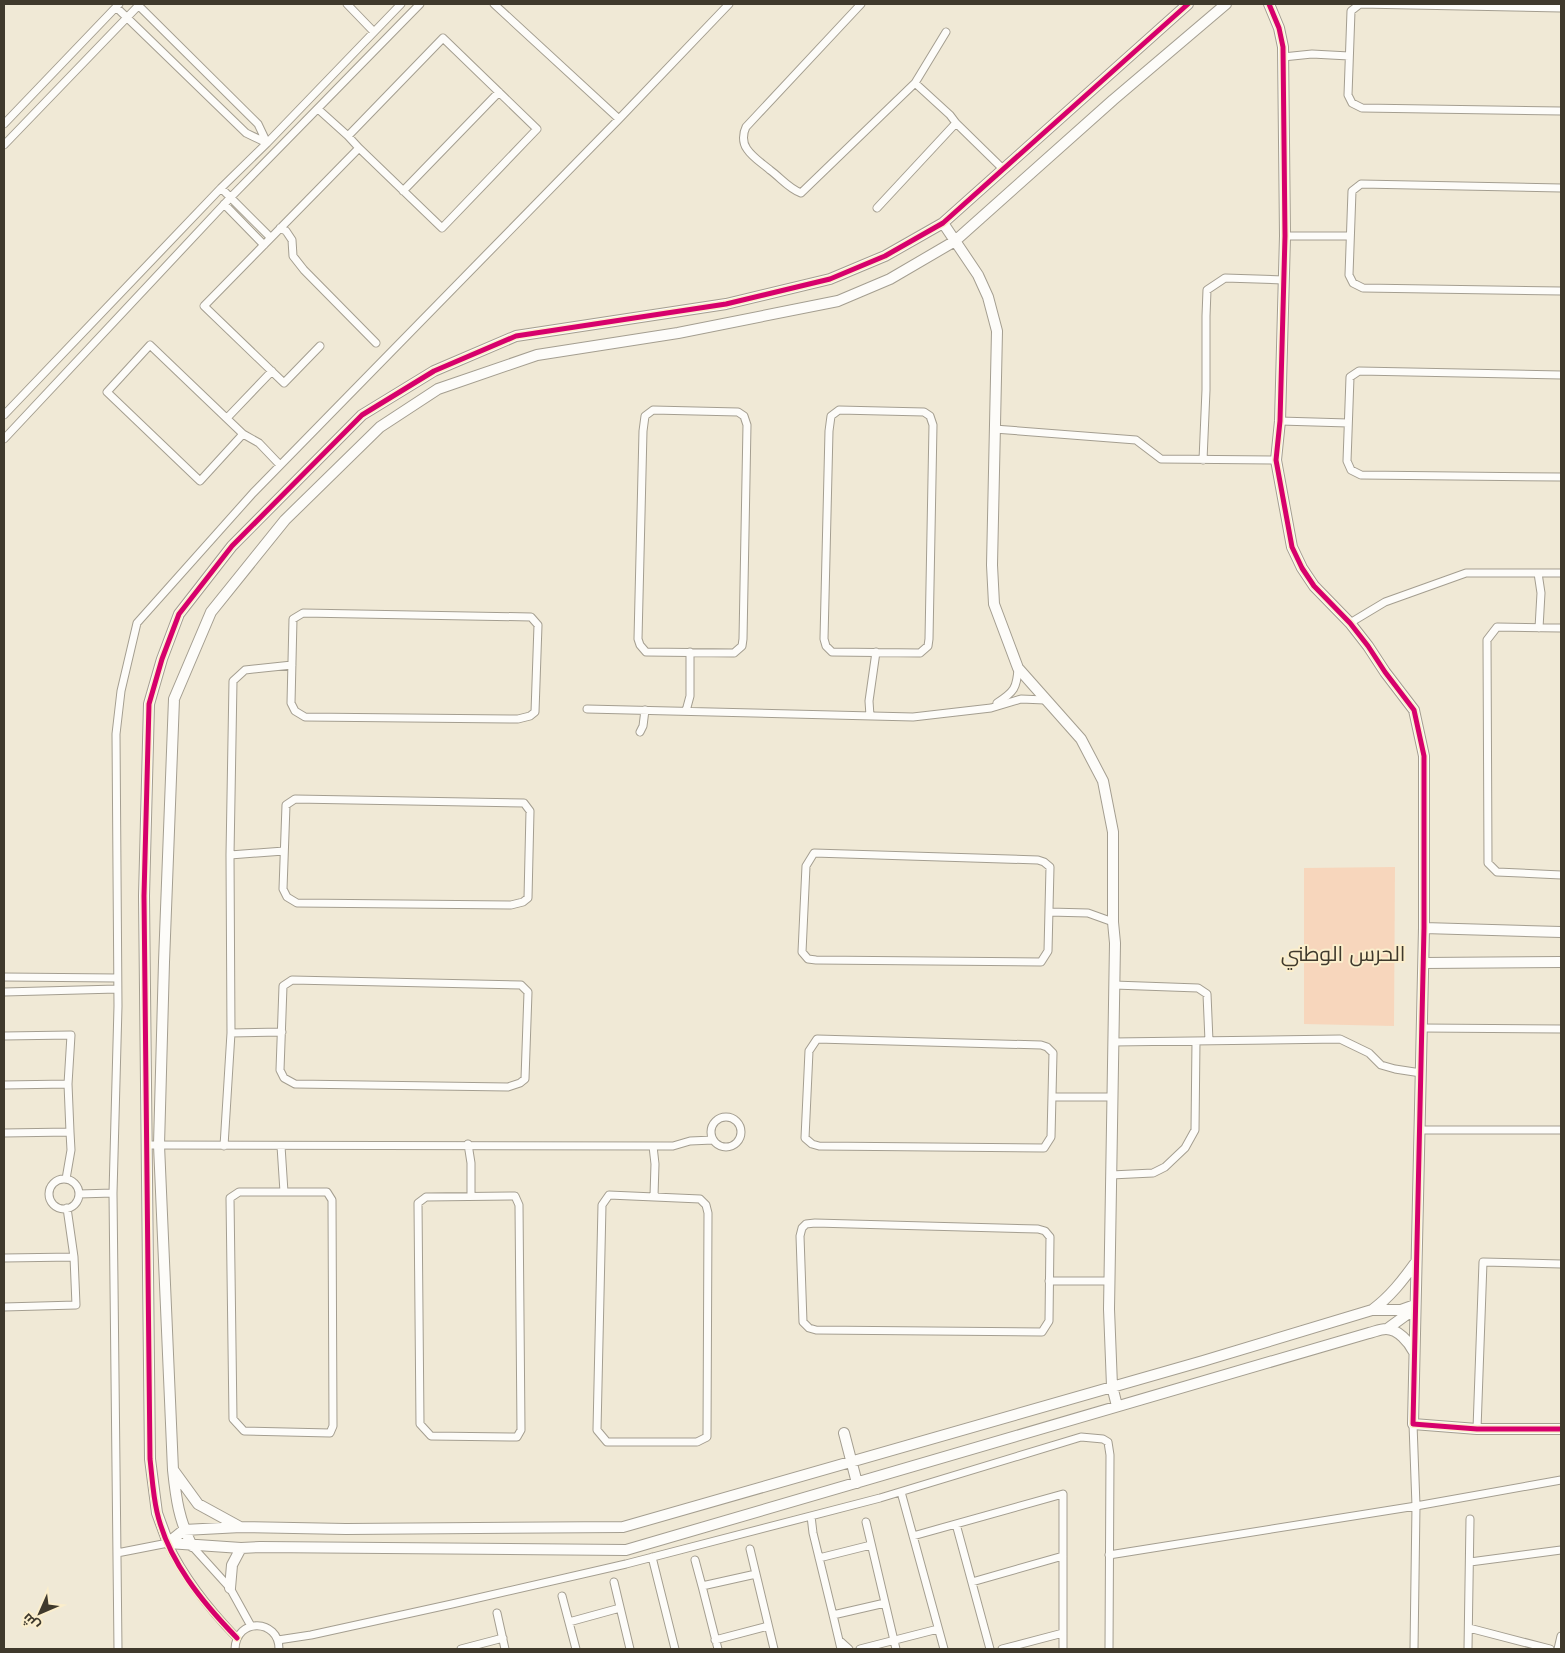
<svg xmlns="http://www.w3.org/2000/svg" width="1565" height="1653" font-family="Jost,Cairo,sans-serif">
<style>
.green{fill:#f7d6bc}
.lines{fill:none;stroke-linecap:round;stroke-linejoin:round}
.street-casing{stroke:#a49e90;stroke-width:9}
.secondary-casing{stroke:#a49e90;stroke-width:12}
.street{stroke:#fdfcf9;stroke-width:7}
.secondary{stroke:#fdfcf9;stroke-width:10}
.cycleway-casing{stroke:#fbeecc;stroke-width:8}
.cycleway{stroke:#d6006c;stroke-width:5}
.labels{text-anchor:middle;stroke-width:4;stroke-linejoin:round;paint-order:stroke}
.neighbourhood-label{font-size:21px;fill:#3f392c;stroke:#fbeecc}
</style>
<rect width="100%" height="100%" fill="#f0e9d6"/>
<path class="green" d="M1395,867L1394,1026L1304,1024V868Z"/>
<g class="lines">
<defs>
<path id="street" d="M137,4L258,124L267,143
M347,4L374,32
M494,4L619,119
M861,4L746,127C743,133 742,142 747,149C753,158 762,163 770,170C781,178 788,188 801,193L915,83L946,32
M116,7L246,133L267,143
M1561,8L1360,4L1351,11L1348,95L1352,103L1362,108L1561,111
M1283,57L1312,54L1349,56
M915,83L950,115L956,123L1003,169
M318,109L348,136
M4,124L119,4
M4,145L140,4
M221,188L270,237
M1561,188L1361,184L1352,191L1349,275L1353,283L1363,288L1561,291
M403,191L499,92
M224,204L264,245
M877,208L956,123
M280,228L286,231L292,240L293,256L304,270L376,343
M1285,236H1350
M150,345L243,434L200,481L107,392Z
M320,346L284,383L204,306L359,148L442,228L537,129L443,38L348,136L359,148
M1561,375L1359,371L1350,377L1347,461L1351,470L1361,475L1561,477
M653,410L738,412L744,416L747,425L743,639L742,646L734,653L646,652L640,645L638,639L643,431L645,416Z
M839,410L924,412L930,416L933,425L929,639L928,646L920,653L832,652L826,646L824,639L829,431L831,416Z
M4,415L221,188L267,143L401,4
M227,418L272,371
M1280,421L1348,423
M994,429L1136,440L1161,459L1276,460
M243,434L259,443L280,465
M4,439L230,198L420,4
M1203,460L1206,390V316L1207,290L1225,278L1283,280
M1538,573L1541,593L1539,628
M303,613L531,617L538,625L535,712L530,716L518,719L305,717L295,711L291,703L293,619Z
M1350,623L1385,602L1466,573H1561
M1561,628L1497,627L1487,640L1488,863L1497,872L1561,875
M997,703C1014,692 1017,688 1018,668
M587,709L913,717L991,708L1021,699L1045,700
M686,711L690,696V652
M870,716L869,701L876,652
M640,732L643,726L645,710
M295,799L524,803L530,811L528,898L523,902L511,905L297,903L287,897L283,889L286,805Z
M814,853L1038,860L1044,862L1050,867L1048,951L1041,962L816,960L808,959L802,952L806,866Z
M230,855L284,851
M1049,912L1088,913L1113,922
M4,977L117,978
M292,980L521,985L528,992L525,1079L520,1083L508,1087L295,1084L284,1078L280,1070L283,986Z
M1114,985L1198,988L1207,994L1209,1041
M4,992L117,989
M1422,1028L1561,1029
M231,1033L282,1032
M4,1036L71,1035L68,1084L70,1132
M817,1039L1041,1045L1047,1047L1053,1053L1051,1137L1044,1148L819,1146L812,1144L805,1138L809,1051Z
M1113,1042L1340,1039L1369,1053L1381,1065L1395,1069L1421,1073
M4,1085L68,1084
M1052,1097H1112
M711 1132a15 15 0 1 1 30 0a15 15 0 1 1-30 0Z
M1420,1130H1561
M4,1133L70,1132L71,1150L66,1179
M468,1144L471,1163V1196
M146,1145L673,1146L690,1141L713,1140
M224,1146L231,1033L230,855L233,681L245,670L292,665
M281,1146L284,1192
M653,1146L655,1164L654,1196
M1111,1175L1153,1173L1165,1167L1185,1148L1195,1130L1196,1041
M49 1194a15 15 0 1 1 30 0a15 15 0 1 1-30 0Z
M239,1192H327L332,1200L333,1426L330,1433L244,1431L233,1419L230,1198Z
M79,1194L113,1193
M609,1195L700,1199L706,1205L708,1213L707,1437L697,1442H607L597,1430L602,1205Z
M515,1196L519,1205L521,1430L517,1437L431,1436L420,1424L418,1203L426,1197Z
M815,1223L1038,1229L1045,1231L1050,1237L1049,1321L1042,1332L816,1330L809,1328L803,1322L800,1236L802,1228L806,1224Z
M4,1258L74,1257
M1049,1281H1110
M4,1307L76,1305L74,1257L67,1208
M1413,1424L1416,1506L1561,1480
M1477,1429L1483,1262L1561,1264
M901,1492L944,1649
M811,1516L813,1533L833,1615L885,1603
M866,1522L896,1649
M956,1524L990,1649
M913,1536L1063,1494V1649
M192,1546L230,1588L251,1626
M750,1549L756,1574
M117,1553L168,1543C185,1579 210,1610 237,1638
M1109,1555L1416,1506L1414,1649
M652,1557L675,1649
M819,1558L871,1545
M695,1560L702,1586
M1470,1562L1561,1550
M614,1582L630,1649
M972,1582L1063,1556
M562,1596L576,1649
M497,1613L505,1649
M833,1615L841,1649
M569,1622L620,1608
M1469,1628L1550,1649
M278,1640L311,1635L452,1604L626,1564L880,1498L1081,1437L1103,1439L1108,1442L1110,1455L1109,1649
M715,1640L768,1626
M839,1640L849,1649
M118,1649L113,1193L118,1006L116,734L121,691L137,623L253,493L619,119L729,4
M235,1649C236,1617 279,1619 279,1649
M461,1649L503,1638
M718,1649L702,1586L756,1574L774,1649
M860,1649L938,1629
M1002,1649L1063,1633
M1468,1649L1470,1519
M1558,1649L1561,1636"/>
<path id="secondary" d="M1269,4L1279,28L1283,47L1285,236L1280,421L1276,460L1292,547L1302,568L1314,586L1350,623L1368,646L1385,672L1414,710L1424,756V928L1413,1424L1477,1429H1561
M943,223L978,275L988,297L997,331L992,565L994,604L1018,668L1081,739L1103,781L1113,832V922L1115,943L1109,1309L1112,1386L1117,1406
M1424,928L1561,932
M1424,963L1561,962
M1372,1310H1401L1415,1305
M1387,1329L1413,1310
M844,1433L857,1483
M174,1471L198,1504L240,1527
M168,1543L157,1513L150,1459L144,896L149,704L162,659L179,614L232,546L362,415L434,371L516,336L726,304L830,279L885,256L943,223L1188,4
M168,1543L184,1530L241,1527L346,1529L623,1527L1203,1361L1372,1310C1390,1297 1403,1280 1416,1262
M168,1543L241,1548L260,1547L626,1550L1369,1333C1374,1332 1380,1329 1386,1329C1398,1329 1409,1342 1414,1352
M192,1546C179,1520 176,1499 173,1470L159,1145L164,962L174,699L211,612L285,520L380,427L438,389L537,355L678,333L838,301L890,279L955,241L1113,100L1226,4
M230,1588L232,1565L241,1548"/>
</defs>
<use href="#street" class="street-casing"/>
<use href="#secondary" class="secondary-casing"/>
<use href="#street" class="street"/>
<use href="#secondary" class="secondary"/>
<defs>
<path id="cycleway" d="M1269,4L1279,28L1283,47L1285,236L1280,421L1276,460L1292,547L1302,568L1314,586L1350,623L1368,646L1385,672L1414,710L1424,756V928L1413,1424L1477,1429H1561
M237,1638C203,1603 168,1561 157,1512C153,1495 152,1476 150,1459L144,896L149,704L162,659L179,614L232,546L362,415L434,371L516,336L726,304L830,279L885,256L943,223L1188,4"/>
</defs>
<use href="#cycleway" class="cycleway-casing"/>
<use href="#cycleway" class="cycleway"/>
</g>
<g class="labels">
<g class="neighbourhood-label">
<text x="1343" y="961">الحرس الوطني</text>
</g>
</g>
<rect width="1565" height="1653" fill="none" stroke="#3f392c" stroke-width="10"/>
<g transform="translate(40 1613) rotate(225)" stroke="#fbeecc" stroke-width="4" paint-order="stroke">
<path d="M0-4L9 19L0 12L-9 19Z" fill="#3f392c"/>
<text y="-8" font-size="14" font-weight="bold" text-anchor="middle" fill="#3f392c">ش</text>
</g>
</svg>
